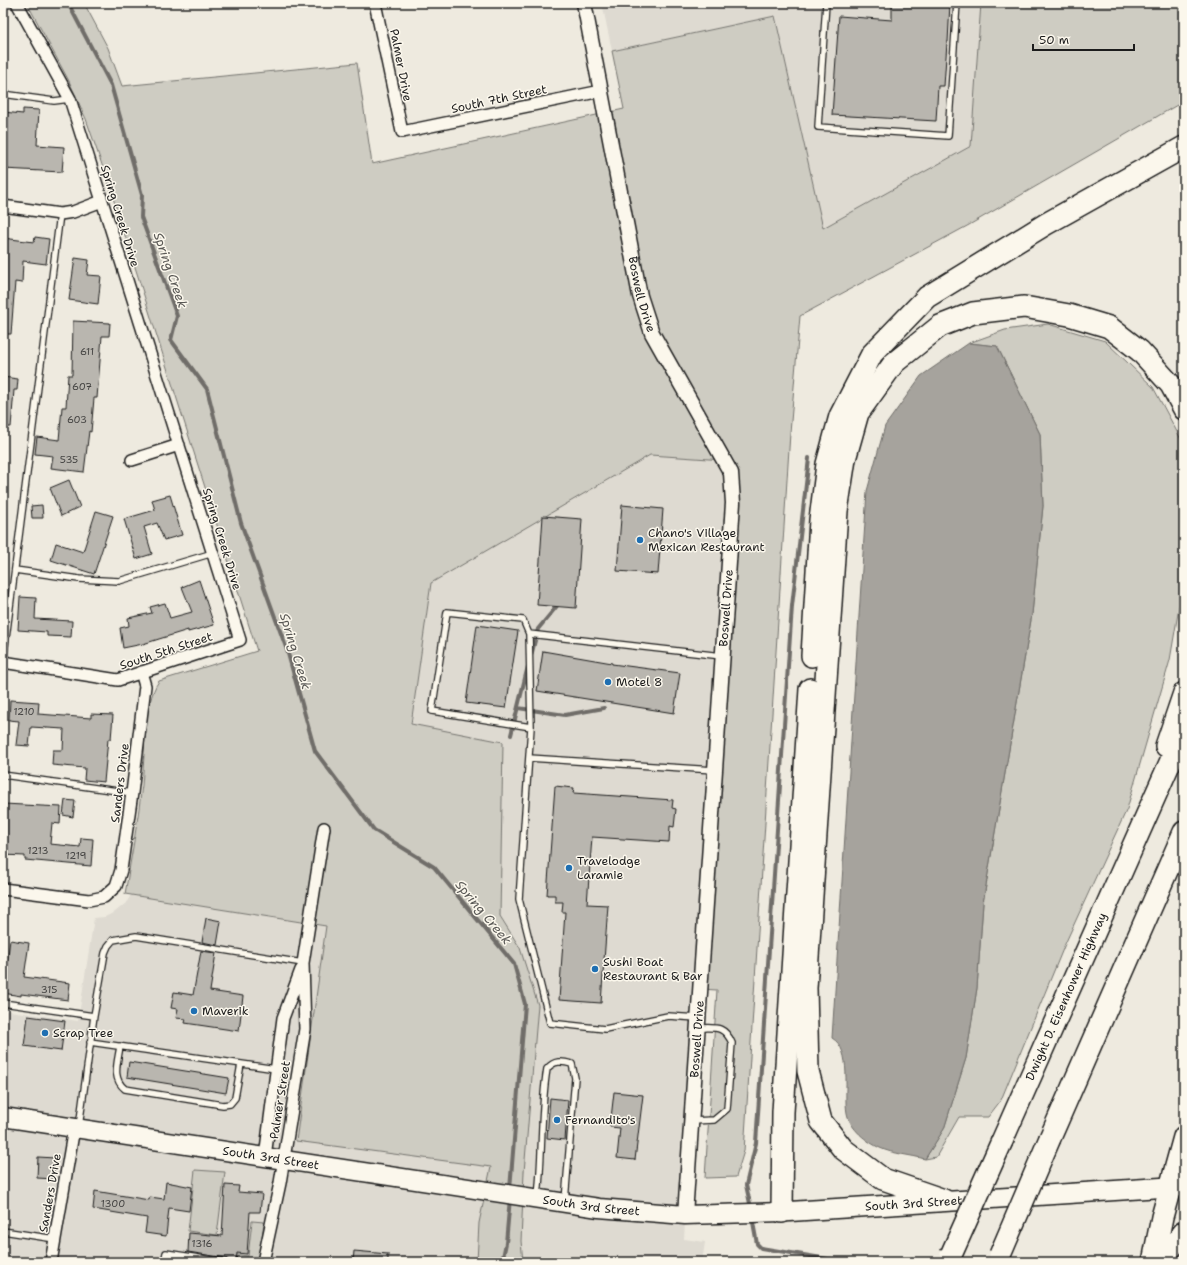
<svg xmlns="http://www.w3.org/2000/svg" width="1187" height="1265" font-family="'Shantell Sans',sans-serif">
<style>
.built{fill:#dedad1}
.green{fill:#ceccc2;stroke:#75746f}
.water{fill:#a6a39d;stroke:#6f6d69}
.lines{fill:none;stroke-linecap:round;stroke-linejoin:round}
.stream{stroke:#6f6d69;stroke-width:4}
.building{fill:#b9b6af;stroke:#1c1c1c}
.service-casing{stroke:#1c1c1c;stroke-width:8}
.minor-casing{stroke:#1c1c1c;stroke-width:14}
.tertiary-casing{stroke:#1c1c1c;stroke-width:17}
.primary-casing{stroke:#1c1c1c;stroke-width:21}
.trunk-casing{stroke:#1c1c1c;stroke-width:22}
.motorway-casing{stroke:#1c1c1c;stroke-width:24}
.service{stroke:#fbf7ec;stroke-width:5.5}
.minor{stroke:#fbf7ec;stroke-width:11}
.tertiary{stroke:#fbf7ec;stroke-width:14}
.primary{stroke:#fbf7ec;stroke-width:18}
.trunk{stroke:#fbf7ec;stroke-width:19}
.motorway{stroke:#fbf7ec;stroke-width:21}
.motorway-bridge-casing{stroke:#1c1c1c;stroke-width:24;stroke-linecap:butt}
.motorway-bridge{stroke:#fbf7ec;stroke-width:21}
.poi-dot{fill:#1f6fb2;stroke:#fbf7ec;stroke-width:1.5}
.labels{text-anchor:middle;stroke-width:3;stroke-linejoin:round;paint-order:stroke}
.number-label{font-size:10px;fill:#434241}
.street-label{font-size:12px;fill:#1c1c1c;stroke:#fbf7ec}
.poi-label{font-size:12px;fill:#1c1c1c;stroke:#fbf7ec;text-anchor:start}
.water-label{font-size:13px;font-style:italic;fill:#5a5956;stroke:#fbf7ec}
</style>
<rect width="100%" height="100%" fill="#eeeadf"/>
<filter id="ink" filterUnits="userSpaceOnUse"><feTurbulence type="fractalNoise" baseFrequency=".025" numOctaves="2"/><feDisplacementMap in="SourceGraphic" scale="8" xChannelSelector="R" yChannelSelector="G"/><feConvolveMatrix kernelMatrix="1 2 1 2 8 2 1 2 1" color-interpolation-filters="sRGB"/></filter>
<g filter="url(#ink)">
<path class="built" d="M602,3H981L971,146L823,228L775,16L612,51Z
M650,455L724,460L731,473L684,1239L705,1242L702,1262H3V1010L78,1021L94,918L105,917L115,912L126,903L131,895L326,926L296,1141L520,948L500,916L503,743L411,724L431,583L511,533Z"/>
<path class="green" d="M27,3H84L108,48L122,86L357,63L372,164L624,109L612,51L775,16L823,228L971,146L981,3H1184V101L969,225L800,316L790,433L744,1151L736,1177L705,1178L717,990L700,989L733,503L724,460L650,455L431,583L411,724L503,742L500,916L520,948L538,1005L524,1172L521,1241L523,1262H477L479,1223L491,1167L296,1141L326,926L125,894C131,858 138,821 142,785C145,757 143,703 159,681L257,651L108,182L86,119L69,81Z
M1048,324L1105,341L1153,387L1183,443L1184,578L1170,660L1127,809L1065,944L1001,1100L988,1117H959L936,1157L925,1159L944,1129L966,1058L977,988L983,903L1032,614L1043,506L1040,434L997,346L969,343L1005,330Z
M195,1170L225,1172L217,1235L188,1231Z
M252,1221L264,1222L259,1262L231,1259V1254L248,1256Z"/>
<path class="water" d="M969,343L997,346L1040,434L1043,506L1032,614L983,903L977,988L966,1058L944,1129L925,1159C911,1155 893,1154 880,1148C867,1142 850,1129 847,1113C843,1092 853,1050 832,1038L867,491L885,426L921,376Z"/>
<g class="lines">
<path class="stream" d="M68,3L111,85L142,195L141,217L177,316L171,340L207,389L241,523L287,650L315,751L374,830L434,867L514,964L525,1004L510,1189
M531,656L538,629L557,606
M518,708L565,715L604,708
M511,735L528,666
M751,1208L746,1185L756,1143L792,606L809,458
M752,1217L757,1244L761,1248L846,1262
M502,1262L506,1243L510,1198"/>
</g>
<path class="building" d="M892,3H950L948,42H947L944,86H938L936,121L832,115L839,16L892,20Z
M23,109L39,110L37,145L64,147L62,172L3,169L5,129L3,128V112L23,114Z
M35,237L49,239L46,264L23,261L22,283L15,282L11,334H3V238L34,242Z
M75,258L89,260L87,275L101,276L98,304L69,300Z
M73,321L110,323L109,336H102L97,398H94L91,432L89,431L84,472L51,468L53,456L35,454L37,437L59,440L62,407H66L68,375H72Z
M3,377L18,379L17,390H14L11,427H3Z
M69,480L80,507L61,516L50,488Z
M170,495L182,535L164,540L157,523L144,527L152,554L136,559L124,519L155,510L152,500Z
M42,505L43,518H32L31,506Z
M622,505L663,509L658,574L617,571Z
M96,511L113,516L94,574L51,560L56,543L83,552Z
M543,516L582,519L576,608L537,605Z
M199,580L214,625L188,632V630L143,644L123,648L120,628L129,626L128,618L152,613L150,607L165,603L170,618L192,612L182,587Z
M20,597L36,598L35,619L72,621L71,637L47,636V632L18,630Z
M477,625L518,631L506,708L466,703Z
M543,651L612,663V664L680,673L674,713L537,691Z
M10,700L39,702L38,714L91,718V714L113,715L111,739H108L104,782L84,780L85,768L52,765L53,750H63L64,729L31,727L29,746L16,745L19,721L9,720Z
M555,786L574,788L573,793L673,800L672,808L676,809L674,827L670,826L669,842L592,837L587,904L608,905L601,1003L559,1000L565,912H562L563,902H555V895H547Z
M65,800L75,801L73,817L63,815Z
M4,804L61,807L60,824L52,823L50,844L80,847L81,838L93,839L91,866L25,860V856L3,855Z
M206,918L221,921L217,945L202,942Z
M10,940L29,943L24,977L70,983L68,1000L21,994V996L3,993Z
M201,951L216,953L210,991L243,996L239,1031L185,1023L186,1019L176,1018L178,1009L171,1008L174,992L193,995Z
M28,1016L65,1021L61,1051L24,1046Z
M129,1062L229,1078L226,1093L127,1077Z
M614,1092L643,1095L635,1160L617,1158L620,1128L610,1127Z
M550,1098L568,1100L565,1140L547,1138Z
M38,1157L55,1158L54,1179L37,1178Z
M166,1182L192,1187L189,1211L169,1208L166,1236L145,1233L147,1218L93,1209L95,1191L149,1200L150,1197L164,1199Z
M225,1185L239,1186L238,1192L262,1194L260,1212H250L247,1254L237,1253L236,1262H229L226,1258L188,1252L189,1233L222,1236Z
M354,1251L388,1254V1262H353Z"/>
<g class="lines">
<defs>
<path id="service" d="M826,3L818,127L948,136L957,3
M3,94L54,101L70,99
M15,570L79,579L119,581L213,553
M529,634L722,656
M3,662L60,214
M531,727L432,711L447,612L523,620L529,634L531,727L519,899L550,1023L605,1029L668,1016L697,1018
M529,758L714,770
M3,775L132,793
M3,1003L94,1016
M90,1042L276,1069
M120,1046C118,1062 111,1078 125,1089L223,1105L230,1104L235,1098L241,1064
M692,1121L714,1120L727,1109L732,1043C724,1025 716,1028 698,1028
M79,1127L94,1016L105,953L108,946L113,940L136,936L303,963
M538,1196C543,1153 540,1111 547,1069C554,1060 562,1061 572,1064L575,1078L565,1201
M3,1231L55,1239
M164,1262L166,1253L225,1262"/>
<path id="minor" d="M375,3L402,132L601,91
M3,206L60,214L73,212L102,201
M132,460L179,445
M3,662L118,680L240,640L70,99L17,3
M3,889L89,900L104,897L116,886L121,870L132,793L145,686L141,672
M265,1157L283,1018L301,970
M51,1262L74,1128
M263,1262L280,1183L305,1029L303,963L324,828"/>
<g id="tertiary">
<path id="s1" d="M584,3L640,296L652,333L731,473L733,503L685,1215"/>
</g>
<g id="primary">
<path id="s2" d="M3,1117L599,1208L685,1215L782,1212"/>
</g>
<g id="trunk">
<path id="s3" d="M782,1212L1184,1186"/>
</g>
<g id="motorway">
<path d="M812,656L820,520L827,464L840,416L872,354L927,297L1046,224L1184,147"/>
<path d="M1166,746L1184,693"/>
<path d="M1050,1138L1184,832"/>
<path id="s4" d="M1002,1141L1184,731"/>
<path d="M944,1200L883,1179L843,1149L821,1121L808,1071L806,988L837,511L845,459L858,413L894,363L940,326L973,313L1024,307L1069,315L1109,327L1140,351L1171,385L1184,409"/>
<path d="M782,1212L783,1112L810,689"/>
<path d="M1153,1262L1162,1217L1184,1137"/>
<path d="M1160,1262L1184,1232"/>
</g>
</defs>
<use href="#service" class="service-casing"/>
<use href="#minor" class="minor-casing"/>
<use href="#tertiary" class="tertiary-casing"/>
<use href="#primary" class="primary-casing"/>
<use href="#trunk" class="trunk-casing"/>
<use href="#motorway" class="motorway-casing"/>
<use href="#service" class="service"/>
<use href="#minor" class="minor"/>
<use href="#tertiary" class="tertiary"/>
<use href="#primary" class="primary"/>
<use href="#trunk" class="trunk"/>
<use href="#motorway" class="motorway"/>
<defs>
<path id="motorway-bridge" d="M951,1255L1002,1141
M1000,1255L1050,1138"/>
</defs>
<use href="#motorway-bridge" class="motorway-bridge-casing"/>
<use href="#motorway-bridge" class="motorway-bridge"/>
</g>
</g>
<g class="poi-dot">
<circle cx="640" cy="540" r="4"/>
<circle cx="608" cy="682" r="4"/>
<circle cx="569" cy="868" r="4"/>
<circle cx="595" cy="969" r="4"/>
<circle cx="194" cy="1011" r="4"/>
<circle cx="45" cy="1033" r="4"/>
<circle cx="557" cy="1120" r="4"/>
</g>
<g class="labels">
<g class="number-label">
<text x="87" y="355">611</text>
<text x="82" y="390">607</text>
<text x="77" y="423">603</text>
<text x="69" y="463">535</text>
<text x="24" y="715">1210</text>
<text x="38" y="854">1213</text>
<text x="76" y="859">1219</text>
<text x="49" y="993">315</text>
<text x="113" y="1207">1300</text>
<text x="202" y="1247">1316</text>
</g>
<g class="street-label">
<text transform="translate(401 65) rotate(79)" y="4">Palmer Drive</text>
<text transform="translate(499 99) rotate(-12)" y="4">South 7th Street</text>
<text transform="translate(120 216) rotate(73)" y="4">Spring Creek Drive</text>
<text dy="4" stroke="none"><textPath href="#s1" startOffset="297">Boswell Drive</textPath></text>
<text transform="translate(222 539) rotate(73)" y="4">Spring Creek Drive</text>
<text transform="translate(726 608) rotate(-86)" y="4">Boswell Drive</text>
<text transform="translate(166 651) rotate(-18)" y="4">South 5th Street</text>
<text transform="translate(120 783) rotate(-83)" y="4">Sanders Drive</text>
<text dy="4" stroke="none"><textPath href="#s4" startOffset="158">Dwight D. Eisenhower Highway</textPath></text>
<text transform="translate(697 1039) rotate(-86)" y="4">Boswell Drive</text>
<text transform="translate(280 1100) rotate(-81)" y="4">Palmer Street</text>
<text dy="4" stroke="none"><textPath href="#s2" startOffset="271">South 3rd Street</textPath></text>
<text transform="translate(50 1193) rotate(-80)" y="4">Sanders Drive</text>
<text dy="4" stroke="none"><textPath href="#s3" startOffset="132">South 3rd Street</textPath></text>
<text dy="4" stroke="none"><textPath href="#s2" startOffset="595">South 3rd Street</textPath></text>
</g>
<g class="poi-label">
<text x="648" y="537">Chano's Village<tspan x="648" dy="14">Mexican Restaurant</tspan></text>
<text x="616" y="686">Motel 8</text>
<text x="577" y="865">Travelodge<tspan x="577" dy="14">Laramie</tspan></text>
<text x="603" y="966">Sushi Boat<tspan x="603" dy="14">Restaurant &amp; Bar</tspan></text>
<text x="202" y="1015">Maverik</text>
<text x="53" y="1037">Scrap Tree</text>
<text x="565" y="1124">Fernandito's</text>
</g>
<g class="water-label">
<text transform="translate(171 270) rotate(71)" y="5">Spring Creek</text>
<text transform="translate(296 651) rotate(73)" y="5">Spring Creek</text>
<text transform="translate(484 912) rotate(50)" y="5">Spring Creek</text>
</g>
</g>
<rect width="1187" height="1265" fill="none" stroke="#fbf7ec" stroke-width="16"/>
<rect x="8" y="8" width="1171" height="1249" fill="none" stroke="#1c1c1c" stroke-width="1.5" filter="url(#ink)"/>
<path d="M1033 44v6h101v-6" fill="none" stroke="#1c1c1c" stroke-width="2"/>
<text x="1039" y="44" font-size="12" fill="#1c1c1c" stroke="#fbf7ec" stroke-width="3" paint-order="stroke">50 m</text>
</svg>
